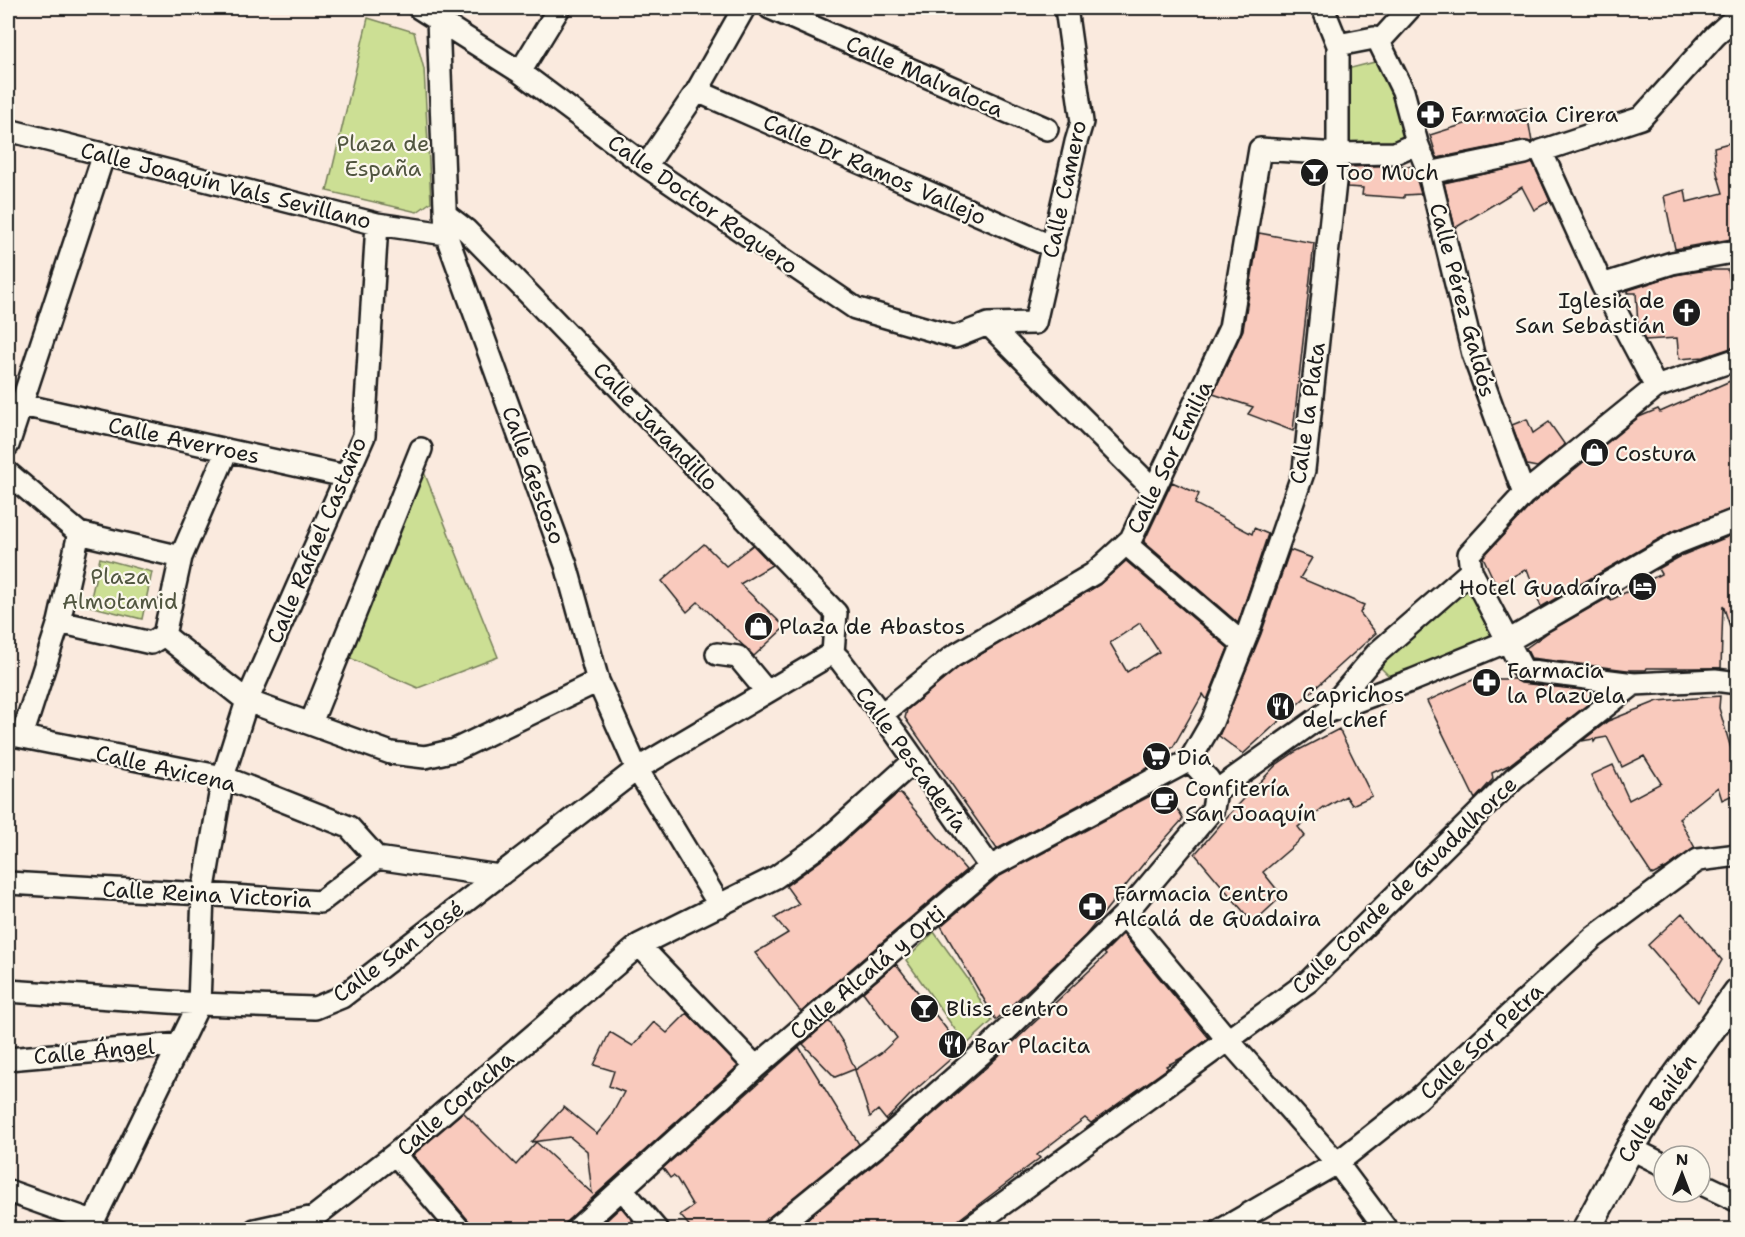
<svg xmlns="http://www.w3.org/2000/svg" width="1745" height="1237" font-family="'Shantell Sans',sans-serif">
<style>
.green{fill:#ccdf94;stroke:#747e58;stroke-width:1.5}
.building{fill:#f9cabd;stroke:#1c1c1c;stroke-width:1.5;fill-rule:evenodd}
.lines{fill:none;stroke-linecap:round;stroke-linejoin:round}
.minor-casing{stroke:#1c1c1c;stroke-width:26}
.major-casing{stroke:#1c1c1c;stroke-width:32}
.minor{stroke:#fbf7ec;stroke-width:21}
.major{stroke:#fbf7ec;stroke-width:27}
.labels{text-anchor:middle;stroke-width:4.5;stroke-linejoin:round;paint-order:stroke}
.street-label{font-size:22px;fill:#1c1c1c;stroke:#fbf7ec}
.poi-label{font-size:22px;fill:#1c1c1c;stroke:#fbf7ec;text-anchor:start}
.park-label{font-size:22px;fill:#515640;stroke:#fbf7ec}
</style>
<rect width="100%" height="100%" fill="#faeade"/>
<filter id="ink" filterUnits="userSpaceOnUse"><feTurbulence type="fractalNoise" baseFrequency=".0167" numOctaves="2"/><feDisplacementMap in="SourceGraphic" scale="12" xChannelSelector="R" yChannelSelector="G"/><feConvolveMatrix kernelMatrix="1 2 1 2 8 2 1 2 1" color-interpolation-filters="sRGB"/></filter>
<g filter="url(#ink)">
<path class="green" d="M368,18L414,32L424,69L431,202L417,212L327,191Z
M1379,61L1409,129L1399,147L1355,145L1346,138L1347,69Z
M420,462L498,657L418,688L343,655Z
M100,558L152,572L142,619L89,606Z
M1463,584L1473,586L1493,630L1488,637L1399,675H1388L1381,668L1380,660Z
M934,932L968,979L992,1021L966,1045L906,960Z"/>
<path class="building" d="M1526,108L1532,142L1522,141L1437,158L1430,135L1503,112Z
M1729,143L1737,176V238L1675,249L1664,196L1685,190L1687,202L1723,193L1717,173L1714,147Z
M1533,163L1550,201L1534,210L1522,187L1455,228L1444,183Z
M1397,165L1413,167L1421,194L1404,195V198L1362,195L1363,188L1347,187L1349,167Z
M1259,233L1314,243L1293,431L1248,414L1253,407L1213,394L1243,330Z
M1707,270H1728L1734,302V347L1704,357L1679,359L1677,338L1645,340L1638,325L1636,293H1627L1629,290L1675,275Z
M1737,378V507L1671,532L1541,607L1527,569L1496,585L1483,557L1533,503L1639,417L1658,409L1660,412Z
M1527,419L1533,433L1549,422L1565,445L1537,467L1527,465L1512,425Z
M1172,482L1199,494L1195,504L1252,534L1254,528L1268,534L1238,623L1144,542Z
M1737,533V639H1734L1723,605L1721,668H1647L1646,670H1627L1531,658L1526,648L1550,631L1609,597L1611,600L1661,574L1658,569L1683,555Z
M704,544L726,566L753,545L772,565L740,584L785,627L754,656L698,602L687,612L662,581Z
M1290,550L1312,558L1300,578L1364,605L1360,613L1376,633L1243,754L1219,736L1261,634Z
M1126,561L1228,648L1207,700L1203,694L1173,747L1146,769L997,849L905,718L907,710L959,667L1099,585ZM1140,623L1159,652L1127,672L1110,643Z
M1475,679H1514L1521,683L1591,691L1592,701L1509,765L1492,773L1493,779L1475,799L1427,701Z
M1720,696L1719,708L1737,769V793L1722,800L1718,787L1679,818L1695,848L1666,868L1652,875L1603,801L1591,775L1613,765L1629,800L1661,783L1644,756L1622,767L1607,737L1596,739L1594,742L1593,739L1582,741L1608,721L1658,701Z
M1339,729L1372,796L1352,805L1346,796L1325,808L1324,807L1298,827L1305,836L1263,872L1282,896L1253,923L1195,854L1226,818L1276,765L1295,752Z
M1165,788L1183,819L1149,857L1085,936L996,1020L941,926L998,877Z
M897,794H901L966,870L801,1012L755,953L788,933L775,918L799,904L786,886L830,854Z
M1682,913L1722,960L1698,1002L1648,945Z
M1123,934L1209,1038L1185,1056L1166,1066L1168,1068L1091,1123L1085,1118L1037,1155L1040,1158L945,1230H794L893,1149L988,1066L1106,955L1104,953Z
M896,964L962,1049L913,1092L886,1120L878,1110L870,1117L855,1070L881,1053L897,1038L863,992Z
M687,1013L738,1066L567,1221L564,1230H472L470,1222L413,1155L463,1112L516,1165L536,1142L592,1193L587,1151L570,1137L532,1142L564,1107L597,1134L610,1118L624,1092L609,1086L614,1071L594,1065L610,1032L633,1046L654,1022L667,1033Z
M829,1021L844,1044L855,1069L835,1077L803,1044Z
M799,1047L859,1144L753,1230H693L680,1215L693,1206L677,1179L673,1176L670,1178L663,1168Z
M621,1207L640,1230H596Z"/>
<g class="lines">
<defs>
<path id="minor" d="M419,8L520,72L646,166L855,308L955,337L988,324L1035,323L1076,142L1082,122L1066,8
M770,8L1047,129
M1323,8L1338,45
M438,19L446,234L566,565L598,681L637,769L720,906
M1379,42L1410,8
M520,72L559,8
M697,91L1053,247
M8,130L377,224L446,234
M1417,143L1395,153L1338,154V45L1374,38L1379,42L1403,91L1417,143L1429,173L1473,354L1524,494
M646,166L697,91L744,8
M1429,173L1525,153
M445,214L466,230L527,292L836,613L833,653
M1602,285L1672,263L1738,251
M988,324L1154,490
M1738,359L1656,387L1524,494L1469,554L1471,571L1523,670L1634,684L1715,680L1738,683
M1656,387L1602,285L1541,151L1641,118L1715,36L1738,15
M22,405L345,476
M8,445L104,154
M8,473L79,533L181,557L164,635L151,643L59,622L79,533
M1126,544L1243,644
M181,557L227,450
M1471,571L1377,653L1327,712L1413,680L1508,641L1677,543L1738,519
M164,635L247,701L391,753L425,757L455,750L598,681
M833,653L840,660L897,735L990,867
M717,654L738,657L767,692
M311,723L421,449
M8,734L223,777L349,827L377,858
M22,736L59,622
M1190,760L1208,779L1216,791
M1216,791L1327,712
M8,883L203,894L320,902L377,858L499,876
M1124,915L1228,1040L1337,1163L1387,1230
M639,945L756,1067
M8,991L199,1004L315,1008L342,997L637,769L833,653
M8,1059L180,1044
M1630,1148L1664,1165
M395,1154L460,1230
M1700,1183L1738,1201
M622,1189L657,1230
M8,1191L92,1221
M89,1230L199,1004L203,894L223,777L247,701L364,436L377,224
M255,1230L314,1217L395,1154L639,945L776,877L822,844L914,761
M576,1230L756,1067L990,867L1190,760L1212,722L1249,629L1304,470L1338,154L1260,149L1230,328L1131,539L1093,574L952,657L881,715
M773,1230L885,1139L988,1048L1124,915L1213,809L1216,791
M967,1230L1309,981L1514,778L1634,684
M1221,1230L1337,1163L1418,1099L1594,937L1698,860L1738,855"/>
<g id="major">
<path id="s1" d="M1586,1230L1630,1148L1670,1085L1738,992"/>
</g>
</defs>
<use href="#minor" class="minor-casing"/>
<use href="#major" class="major-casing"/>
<use href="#minor" class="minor"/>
<use href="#major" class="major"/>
</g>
</g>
<defs>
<symbol id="pharmacy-disc" viewBox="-11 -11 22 22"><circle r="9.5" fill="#1c1c1c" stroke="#fbf7ec"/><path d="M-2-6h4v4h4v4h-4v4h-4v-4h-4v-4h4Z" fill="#fff"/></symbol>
<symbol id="bar-disc" viewBox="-11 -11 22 22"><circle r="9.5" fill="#1c1c1c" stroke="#fbf7ec"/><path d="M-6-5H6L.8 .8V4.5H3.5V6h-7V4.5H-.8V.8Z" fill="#fff"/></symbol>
<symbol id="church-disc" viewBox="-11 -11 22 22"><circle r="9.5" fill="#1c1c1c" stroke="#fbf7ec"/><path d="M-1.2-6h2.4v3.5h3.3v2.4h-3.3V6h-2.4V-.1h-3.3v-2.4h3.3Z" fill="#fff"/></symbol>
<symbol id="shop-disc" viewBox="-11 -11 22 22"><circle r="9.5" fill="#1c1c1c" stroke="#fbf7ec"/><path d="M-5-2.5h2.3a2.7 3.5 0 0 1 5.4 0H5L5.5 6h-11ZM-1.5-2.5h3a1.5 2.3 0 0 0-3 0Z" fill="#fff"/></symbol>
<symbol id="hotel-disc" viewBox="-11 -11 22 22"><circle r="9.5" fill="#1c1c1c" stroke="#fbf7ec"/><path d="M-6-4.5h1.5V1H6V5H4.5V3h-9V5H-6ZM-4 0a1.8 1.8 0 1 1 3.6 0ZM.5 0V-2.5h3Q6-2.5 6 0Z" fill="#fff"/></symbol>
<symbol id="restaurant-disc" viewBox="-11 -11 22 22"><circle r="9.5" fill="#1c1c1c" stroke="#fbf7ec"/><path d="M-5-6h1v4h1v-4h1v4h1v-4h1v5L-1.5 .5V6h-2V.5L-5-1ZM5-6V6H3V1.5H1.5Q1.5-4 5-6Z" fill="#fff"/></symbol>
<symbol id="supermarket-disc" viewBox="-11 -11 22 22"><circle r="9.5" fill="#1c1c1c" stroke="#fbf7ec"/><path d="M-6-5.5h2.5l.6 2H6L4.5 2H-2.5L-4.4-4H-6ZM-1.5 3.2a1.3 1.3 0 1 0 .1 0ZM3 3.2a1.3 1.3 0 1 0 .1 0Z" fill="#fff"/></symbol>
<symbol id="cafe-disc" viewBox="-11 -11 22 22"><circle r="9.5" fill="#1c1c1c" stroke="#fbf7ec"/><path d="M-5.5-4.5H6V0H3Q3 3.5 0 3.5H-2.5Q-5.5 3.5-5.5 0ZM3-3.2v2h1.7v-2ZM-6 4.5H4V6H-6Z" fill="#fff"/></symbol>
</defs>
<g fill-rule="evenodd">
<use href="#pharmacy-disc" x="1414" y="98" width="33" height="33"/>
<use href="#bar-disc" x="1298" y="156" width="33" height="33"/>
<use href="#church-disc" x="1670" y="296" width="33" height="33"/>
<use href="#shop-disc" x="1578" y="436" width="33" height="33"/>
<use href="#hotel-disc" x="1626" y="570" width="33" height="33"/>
<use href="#shop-disc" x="742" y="610" width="33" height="33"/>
<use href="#pharmacy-disc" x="1470" y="666" width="33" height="33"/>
<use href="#restaurant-disc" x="1264" y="690" width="33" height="33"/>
<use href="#supermarket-disc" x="1140" y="740" width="33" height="33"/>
<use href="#cafe-disc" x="1148" y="784" width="33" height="33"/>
<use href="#pharmacy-disc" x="1076" y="890" width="33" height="33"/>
<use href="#bar-disc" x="908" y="992" width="33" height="33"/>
<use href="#restaurant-disc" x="936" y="1028" width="33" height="33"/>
</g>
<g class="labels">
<g class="street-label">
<text transform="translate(925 76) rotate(24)" y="8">Calle Malvaloca</text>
<text transform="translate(875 169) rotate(24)" y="8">Calle Dr Ramos Vallejo</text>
<text transform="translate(226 185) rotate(14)" y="8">Calle Joaquín Vals Sevillano</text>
<text transform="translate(1064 189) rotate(-78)" y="8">Calle Camero</text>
<text transform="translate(703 204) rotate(35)" y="8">Calle Doctor Roquero</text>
<text transform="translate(1463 300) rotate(75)" y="8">Calle Pérez Galdós</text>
<text transform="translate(1307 413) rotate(-82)" y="8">Calle la Plata</text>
<text transform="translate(656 426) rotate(46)" y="8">Calle Jarandillo</text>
<text transform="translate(184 440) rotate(12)" y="8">Calle Averroes</text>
<text transform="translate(1169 457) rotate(-64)" y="8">Calle Sor Emilia</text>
<text transform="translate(534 475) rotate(70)" y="8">Calle Gestoso</text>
<text transform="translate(316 540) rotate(-67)" y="8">Calle Rafael Castaño</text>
<text transform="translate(912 759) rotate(54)" y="8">Calle Pescadería</text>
<text transform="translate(166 768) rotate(13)" y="8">Calle Avicena</text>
<text transform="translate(1404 885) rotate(-44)" y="8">Calle Conde de Guadalhorce</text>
<text transform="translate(207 894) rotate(3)" y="8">Calle Reina Victoria</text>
<text transform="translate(398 951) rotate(-36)" y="8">Calle San José</text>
<text transform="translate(867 972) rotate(-40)" y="8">Calle Alcalá y Orti</text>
<text transform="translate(1481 1041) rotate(-43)" y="8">Calle Sor Petra</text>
<text transform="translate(94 1051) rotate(-5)" y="8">Calle Ángel</text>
<text transform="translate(455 1103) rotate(-41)" y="8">Calle Coracha</text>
<text dy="8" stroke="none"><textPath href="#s1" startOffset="141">Calle Bailén</textPath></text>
</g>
<g class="poi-label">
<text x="1451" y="122">Farmacia Cirera</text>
<text x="1336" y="180">Too Much</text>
<text x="1665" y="308" text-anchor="end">Iglesia de<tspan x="1665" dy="25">San Sebastián</tspan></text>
<text x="1615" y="461">Costura</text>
<text x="1622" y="595" text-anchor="end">Hotel Guadaíra</text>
<text x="779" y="634">Plaza de Abastos</text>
<text x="1507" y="678">Farmacia<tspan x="1507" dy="25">la Plazuela</tspan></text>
<text x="1302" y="702">Caprichos<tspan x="1302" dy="25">del chef</tspan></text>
<text x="1177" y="765">Dia</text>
<text x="1185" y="796">Confitería<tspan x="1185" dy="25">San Joaquín</tspan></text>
<text x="1114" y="901">Farmacia Centro<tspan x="1114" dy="25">Alcalá de Guadaira</tspan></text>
<text x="946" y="1016">Bliss centro</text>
<text x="974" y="1053">Bar Placita</text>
</g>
<g class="park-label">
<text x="383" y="151">Plaza de<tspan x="383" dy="25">España</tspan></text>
<text x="120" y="584">Plaza<tspan x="120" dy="25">Almotamid</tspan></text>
</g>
</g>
<rect width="1745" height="1237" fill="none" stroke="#fbf7ec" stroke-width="30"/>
<rect x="15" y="15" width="1715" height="1207" fill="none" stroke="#1c1c1c" stroke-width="2" filter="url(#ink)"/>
<g transform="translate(1682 1174)"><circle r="28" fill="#fbf7ec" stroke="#a29f99" stroke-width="1.5"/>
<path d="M0-4.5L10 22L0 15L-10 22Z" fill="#1c1c1c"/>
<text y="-9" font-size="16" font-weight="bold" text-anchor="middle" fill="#1c1c1c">N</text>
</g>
</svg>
